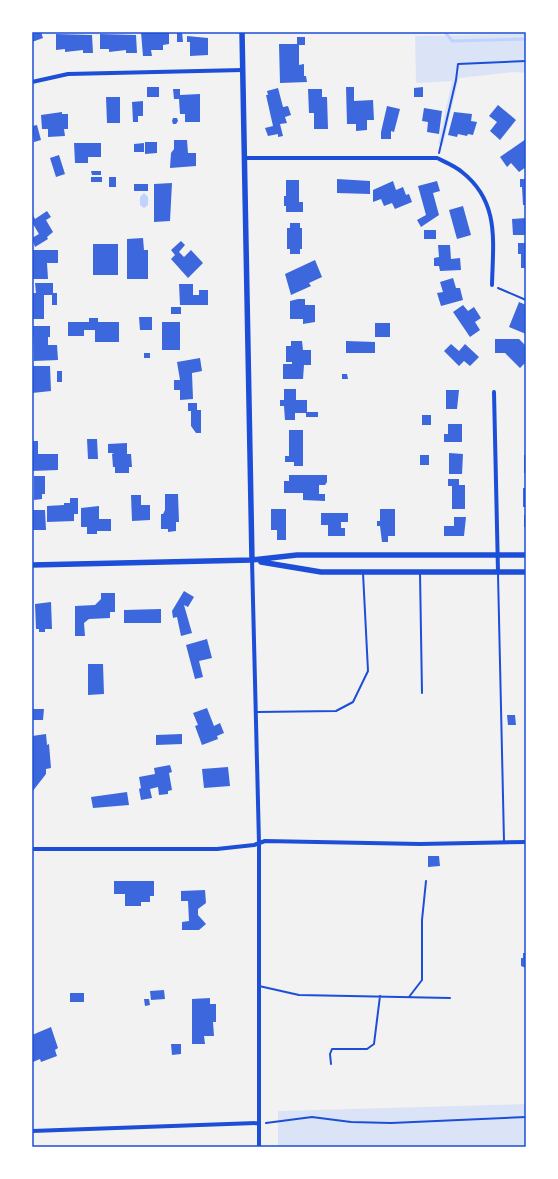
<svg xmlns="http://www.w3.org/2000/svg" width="558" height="1179" font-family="Jost,sans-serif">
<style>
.green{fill:#dbe4f7}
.water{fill:#bfd3fe}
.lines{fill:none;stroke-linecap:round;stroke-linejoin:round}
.stream{stroke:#bfd3fe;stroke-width:3}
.building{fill:#3d67dc}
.path{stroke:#1d4ed8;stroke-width:2}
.service{stroke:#1d4ed8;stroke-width:2}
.minor{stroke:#1d4ed8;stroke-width:4}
.tertiary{stroke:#1d4ed8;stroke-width:5.5}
.neatline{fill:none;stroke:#1d4ed8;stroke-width:1.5}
</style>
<rect width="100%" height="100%" fill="#f2f2f2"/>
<path class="green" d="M526,34V73L514,72L459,78L443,145L438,144L452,81L416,83L415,36Z
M526,1104V1147H278V1111Z"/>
<path class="water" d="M144,193L148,197V205L144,208L140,205V197Z"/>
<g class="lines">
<path class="stream" d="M445,32L452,41L526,39"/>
</g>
<path class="building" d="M32,32H41L43,38L32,42Z
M141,32L169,33V44L163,45V50H151L152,56H143Z
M177,32H182L183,42H177Z
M56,34L92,35L93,53H83V50L65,52V49L56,50Z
M100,34L136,35L137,53H126V50L109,52V49H100Z
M187,36L208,38V55L190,56V42H187Z
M297,37H305V45H299V65L304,64V76H306L307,82L280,83L279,44H297Z
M147,87H159V97H147Z
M346,87H354V101L373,100L374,120H367V130L356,131V124H347Z
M423,87V97H414V88Z
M278,88L283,107L288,106L291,115L285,117L287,123L280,124L283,136L278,137V134L268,136L265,128L273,126L266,95H268L267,91Z
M173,89H180V95L200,94V122H185V114H180L179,99H174Z
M308,89H322V97H327L328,129H314V113H309Z
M106,97H120V123H107Z
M143,101V116H138V122H133L132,102Z
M498,105L516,120L500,140L490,131L497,122L489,116Z
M387,106L400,109L394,132L391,131V139H381V132Z
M424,108L442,111L439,134L427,132L428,122L422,121Z
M62,112V114H68V129H64L65,136L48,137V129H42L41,115Z
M454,112L472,114L471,121L477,122L473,135L468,134L467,136L458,134L457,137L448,135Z
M173,118H177L178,121L176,124H173L172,121Z
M37,125L41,140L34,142L32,126Z
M526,139V167L519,172L511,163L507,167L500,157Z
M174,140H187L188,153H196V166L170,168L171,153L174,149Z
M145,142H157V153L145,154Z
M74,143H101V157H88V163H75Z
M144,143V152H134V144Z
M59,155L65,174L56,177L50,158Z
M91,171H101V175H92Z
M91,177H102V182H91Z
M109,177H116V187H109Z
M337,179L370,181V194L337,193Z
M520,179H526V205H523L522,187H520Z
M286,180H299V202H303V212H286V206H284V196H286Z
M393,181L396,190L403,187L406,195L409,194L412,202L395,209L392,203L384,206L381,199L373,202V190Z
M437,181L440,191L433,193L439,215L421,227L417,220L426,215L418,186Z
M172,183L170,221L154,222V184Z
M134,184H148V191H134Z
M463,206L471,235L457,239L449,210Z
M47,211L51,217L46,220L53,232L47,237L48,239L35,247L32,238L39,234L33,224L32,225V213L35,219Z
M526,218V235H513L512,219Z
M290,223H300V228H302V249H300V254H290V249H287V228H290Z
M424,230H436V239H424Z
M143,238L144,250H148V279H127V239Z
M181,241L185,245L179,252L184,257L191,250L203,263L188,278L171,259L175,255L171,250Z
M518,243H526V268H521V254H518Z
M93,244H118V275H93Z
M438,245H450L451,259L460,258L461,270L440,271L439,266H434V258L439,257Z
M32,250H58V263H47L48,279H32Z
M315,260L322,277L309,283L311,286L291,295L285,274Z
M453,278L456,288H460L463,300L441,306L437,293L443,292L440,282Z
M35,283H53V293H57V305H52V295H44V319H32V293H36Z
M179,284H193V295H199V290H208V305H180Z
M298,299H305V305H315V322L303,324V319H290V301Z
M519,302L526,305V334L509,327Z
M463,305L468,311L474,307L481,318L475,322L480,330L470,337L453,312Z
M171,307H181V314H171Z
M139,317H152V330H140Z
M89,318H98V322H119V342H95V330H84V336H68V322H89Z
M162,322H180V350H162Z
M375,323H390V337H375Z
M33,326H50V337H48V345H57L58,360L34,361Z
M495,339H519L526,346V362L520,368L505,353H495Z
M291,341H302L303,350H311V365H304L303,379H283V364H292V362H286V346H291Z
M346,341L375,342V353H346Z
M451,344L459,351L465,344L479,357L470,366L464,361L459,366L444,351Z
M144,353H150V358H144Z
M200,358L202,371L192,373L193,399L180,400V390H174V380H180L177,362Z
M32,366H50L51,391L32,393Z
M57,371H62V382H57Z
M342,374H347L348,379H342Z
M284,389H296V400H307V412H318V417H306V413H295V420H285L284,406H280V400H284Z
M446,390H459L457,409H446Z
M188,403H197V410H201V433H196L191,426V411H188Z
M422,415H431V425H422Z
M448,424H462V442H444V434H448Z
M289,430H303V466H294V462H285V456H289Z
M87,439H97L98,459H88Z
M32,441H38V454H58V470L32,471Z
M127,443V454H131L132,467H129V473H115V467H113L112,454L114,453H108V444Z
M449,453L463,454L462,474H449Z
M420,455H429V465H420Z
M524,455H526V473H524Z
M289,475H327V482L325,485H319V494H325V501L303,500V493H284V481H289Z
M34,476H45V494H42V499L34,500Z
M448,479H459V485H465V509H452V486H448Z
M523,488H526V507H523Z
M165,494H178L179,522H176V531L168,532V529H161V514H163L165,510Z
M131,495H141V505H150V520L132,521Z
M70,498H78V514H74V521L47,522V506L64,505V503H70Z
M99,506V519H111V531H97V534H87V527H81V508Z
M271,509H286V540H277V530H271Z
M380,509H395V536H388V542H382L380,526H377V521H380Z
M32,510H45L46,530H32Z
M321,513H348V522H341V528H345V536H328V525H321Z
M524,515H526V527H524Z
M454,517H466L464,536H444V526H454Z
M184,591L194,597L188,607L184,605L192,633L181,636L177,617L173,618L172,611Z
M101,593H115V612H110V618L89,619L84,623L85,636H75V606L95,605L101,599Z
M51,602L52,629H45V632H39V629H36L35,604Z
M161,609V623H124V610Z
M207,639L212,658L199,661L203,677L195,679L186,645Z
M88,664H103L104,694L88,695Z
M207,708L214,726L220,723L224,733L217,736L218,739L202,745L195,726L198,725L193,713Z
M32,709H44L43,720H32Z
M507,715H515L516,725H508Z
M46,734L47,745L49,744L51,768L46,769V774L32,792V736Z
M182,734V744L156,745V735Z
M170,765L172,772L169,773L172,790L168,791V794L159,795L158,787L150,789L152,798L141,800L139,789L141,788L139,777L155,774L154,768Z
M228,767L230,786L204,788L202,769Z
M127,792L129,805L93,808L91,797Z
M428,856H439L440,866L428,867Z
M114,881H154V896H150V902H141V906H125V894H114Z
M205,890L206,903L198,909V915L206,924L199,930H182V922L189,921L188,901H181V891Z
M523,953H526V968L521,966V958H523Z
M164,990L165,999L151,1000L150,991Z
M70,993H84V1002H70Z
M210,998V1004H216V1022H213L214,1036H204L205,1044H192V999Z
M144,999H149L150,1005L145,1006Z
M51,1027L58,1048L55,1050L57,1056L41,1062L40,1059L33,1062L32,1035Z
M171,1044H181V1054L172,1055Z"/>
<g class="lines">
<path class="path" d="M439,153L456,80L458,64L526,61
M498,288L526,300
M266,1123L312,1117L351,1122L391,1123L526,1117"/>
<path class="service" d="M420,573L422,693
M498,574L504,841
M257,712L336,711L353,702L368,671L363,573
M259,986L299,995L450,998
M409,997L422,980V920L426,881
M331,1064L330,1054L332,1049H367L374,1044L380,996"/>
<path class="minor" d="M32,82L68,74L243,70
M245,158H437C445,162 455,166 462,172C500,202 493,241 492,285
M494,392L498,572
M252,560L259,843V1147
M32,849H217L254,845L265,841L420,844L526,842
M32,1131L258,1123"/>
<path class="tertiary" d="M242,32L252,560
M261,562L321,572H526
M32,565L252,560L297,555H526"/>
</g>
<rect width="558" height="1179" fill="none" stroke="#ffffff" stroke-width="66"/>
<rect x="33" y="33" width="492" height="1113" class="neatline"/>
</svg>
